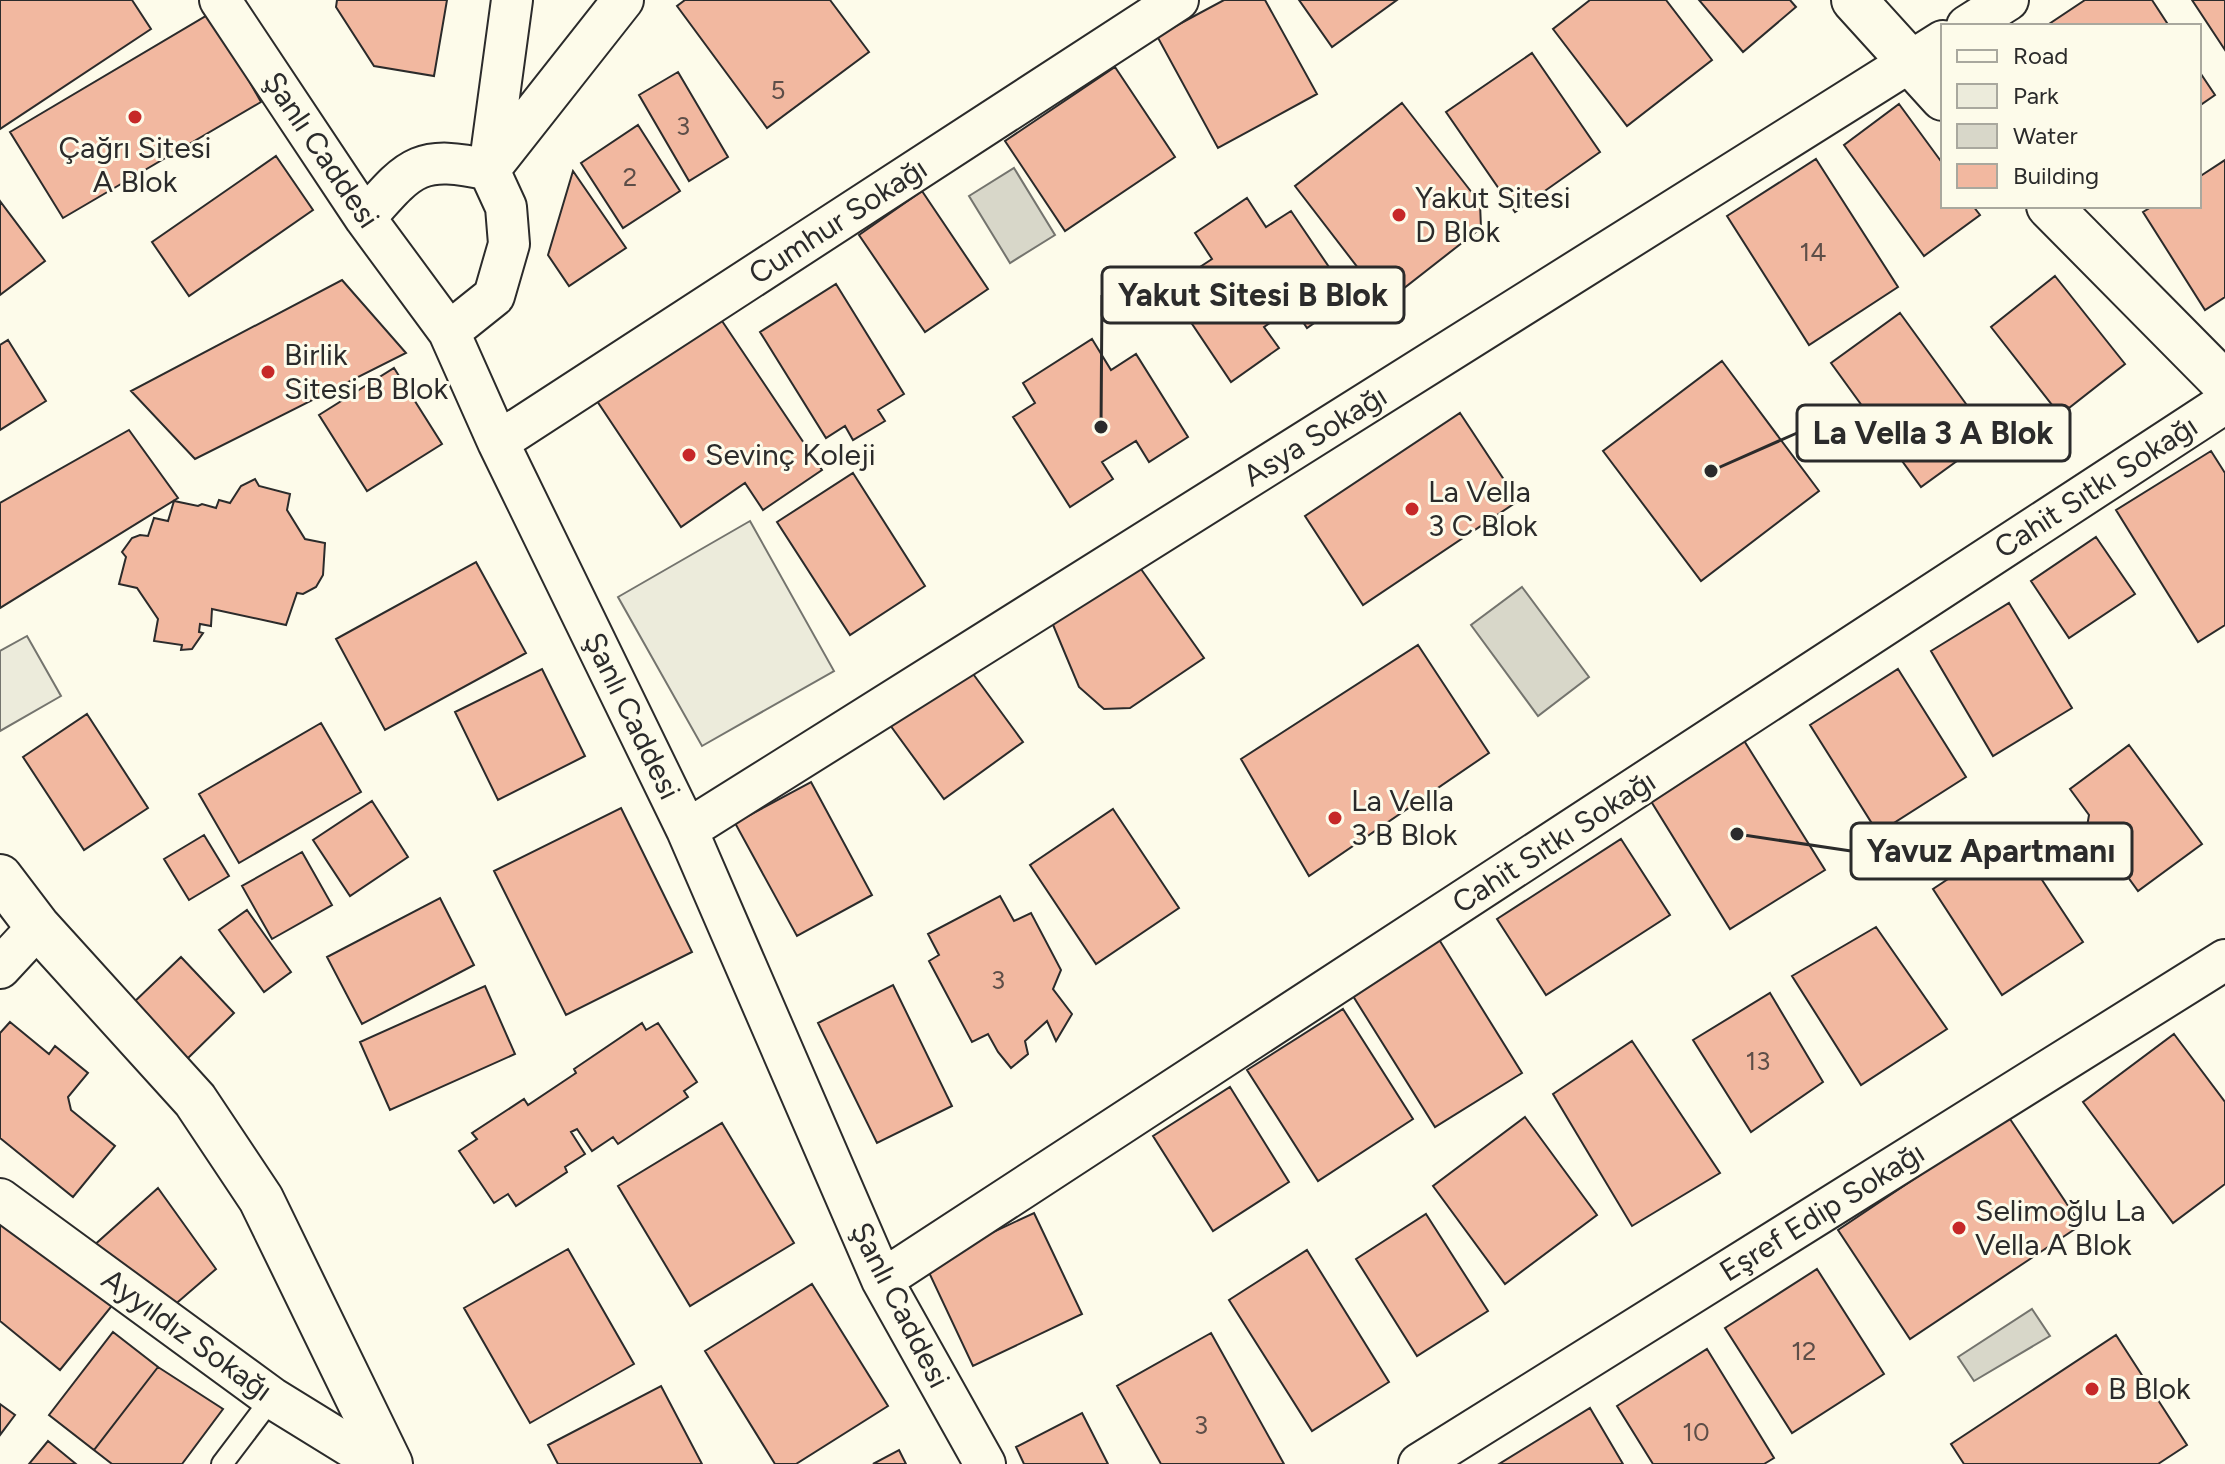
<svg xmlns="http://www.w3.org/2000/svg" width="2225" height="1464" font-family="Figtree,sans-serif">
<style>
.green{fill:#ecebdb;stroke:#74746e;stroke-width:2}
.water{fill:#d8d7c9;stroke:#74746e;stroke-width:2}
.building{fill:#f2b8a0;stroke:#2b2b2b;stroke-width:2}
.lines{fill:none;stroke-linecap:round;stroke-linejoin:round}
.lane-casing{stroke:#2b2b2b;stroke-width:24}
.street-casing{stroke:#2b2b2b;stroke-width:44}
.secondary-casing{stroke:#2b2b2b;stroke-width:48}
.lane{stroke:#fdfbea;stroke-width:20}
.street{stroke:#fdfbea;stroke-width:40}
.secondary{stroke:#fdfbea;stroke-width:44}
.poi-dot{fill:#c62828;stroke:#fdfbea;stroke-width:3}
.labels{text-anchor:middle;stroke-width:6;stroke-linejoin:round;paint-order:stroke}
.number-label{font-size:26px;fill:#5d4e48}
.poi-label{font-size:30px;fill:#2b2b2b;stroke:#fdfbea;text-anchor:start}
.street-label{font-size:30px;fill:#2b2b2b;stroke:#fdfbea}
.leader{fill:none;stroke:#2b2b2b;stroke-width:3}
.callout-dot{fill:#2b2b2b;stroke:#fdfbea;stroke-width:3}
.callout{fill:#fdfbea;stroke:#2b2b2b;stroke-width:3}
.callout-label{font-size:32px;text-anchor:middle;font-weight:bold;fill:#2b2b2b}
</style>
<rect width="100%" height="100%" fill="#fdfbea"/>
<path class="green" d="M750,521L834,671L702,746L618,597Z
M27,636L61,696L0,731V651Z"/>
<path class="water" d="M1014,168L1055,235L1010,263L969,196Z
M1522,587L1589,677L1538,716L1471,625Z
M2032,1309L2050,1336L1974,1381L1958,1357Z"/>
<path class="building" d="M0,0H132L151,29L0,129Z
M337,0H447L434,76L374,66L336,7Z
M685,0H830L869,52L767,128L677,6Z
M1224,0H1265L1317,94L1218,148L1157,36Z
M1299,0H1397L1332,47Z
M1590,0H1666L1712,60L1627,126L1553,29Z
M1699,0H1790L1796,7L1743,52Z
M2085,0H2152L2169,26H2046Z
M2192,0H2225V50Z
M211,13L261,102L63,218L10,132Z
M1532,53L1600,152L1515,212L1446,112Z
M1115,67L1175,157L1065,231L1005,141Z
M2199,71L2215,95L2199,106Z
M678,72L728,157L689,181L639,95Z
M1402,103L1480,203L1481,228L1385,303L1295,186Z
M1899,104L1943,164V206H1973L1980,215L1924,256L1844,145Z
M638,125L680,191L623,228L581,163Z
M276,156L313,210L189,296L152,242Z
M1816,159L1898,287L1809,345L1727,216Z
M2225,160V297L2205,310L2143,212L2153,206H2199V177Z
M573,171L626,248L569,286L548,255Z
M922,191L988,289L925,332L859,235Z
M1247,198L1266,227L1291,211L1350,298L1307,328L1293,307L1264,327L1279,348L1231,382L1168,288L1212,259L1195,233Z
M0,201L45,261L0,295Z
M2055,276L2125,364L2060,415L1991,327Z
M342,280L406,353L195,459L131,391Z
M836,284L904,394L878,410L885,421L853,440L845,426L826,438L760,332Z
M716,312L822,470L763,510L745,483L681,527L593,395Z
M1900,313L1990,437L1921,487L1831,363Z
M1092,339L1111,370L1136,354L1188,437L1149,462L1136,441L1102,462L1113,479L1070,507L1013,417L1035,403L1023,383Z
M8,340L46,401L0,430V345Z
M1722,361L1819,491L1701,581L1603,451Z
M394,368L442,444L367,491L319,415Z
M1460,413L1518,501L1363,605L1305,516Z
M129,430L178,498L0,608V503Z
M2211,451L2225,473V625L2198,642L2116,510Z
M853,473L925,586L850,635L777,522Z
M255,479L259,486L290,494L287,510L305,539L325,543L323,575L316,587L303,594L297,593L286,625L212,609L211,626L200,624L199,632L203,633L192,649L181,650L182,645L154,641L158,619L137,588L119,584L126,557L122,552L132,538L140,535L148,536L154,518L168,521L174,501L198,506L202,504L216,508L219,500L230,503L241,486Z
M2096,537L2135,594L2069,638L2031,581Z
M476,562L526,653L385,730L336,639Z
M1136,562L1204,658L1130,708L1104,709L1079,687L1051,620Z
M2009,603L2072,708L1993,756L1931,651Z
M1418,645L1489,753L1309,876L1241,759Z
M968,667L1023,742L944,799L890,725Z
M542,669L585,756L498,800L455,712Z
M1898,669L1966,777L1878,833L1810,725Z
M87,714L148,808L84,850L23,757Z
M321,723L361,792L239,863L199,794Z
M1743,739L1825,870L1730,929L1649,798Z
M2129,745L2202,844L2138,891L2122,869L2081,862L2089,815L2070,789Z
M811,782L872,895L797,936L735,823Z
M372,801L408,857L350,896L313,840Z
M621,808L692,952L566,1015L494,871Z
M1113,809L1179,908L1096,964L1030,865Z
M204,835L229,876L189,900L164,859Z
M2013,836L2083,942L2002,995L1933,889Z
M1621,839L1670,915L1546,995L1497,919Z
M302,852L332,905L272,939L242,886Z
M1000,896L1014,921L1031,913L1061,970L1053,989L1072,1014L1056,1041L1047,1021L1025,1041L1028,1054L1011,1068L998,1052L988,1034L972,1042L929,961L939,955L928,934Z
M440,898L474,965L362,1024L327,957Z
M247,910L291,972L264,992L219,930Z
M1876,927L1947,1029L1861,1085L1792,976Z
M1435,933L1522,1073L1435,1127L1348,988Z
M181,957L234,1013L186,1060L132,1004Z
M893,985L952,1106L877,1143L818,1023Z
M485,986L515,1054L390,1110L360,1042Z
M1770,993L1823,1082L1751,1132L1693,1040Z
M1343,1009L1413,1119L1318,1181L1247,1070Z
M10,1022L49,1054L55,1046L88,1073L68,1097L71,1110L115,1146L73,1197L0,1138V1033Z
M642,1023L646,1030L658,1023L697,1082L684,1091L688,1097L618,1144L613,1137L592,1151L577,1129L571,1132L585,1154L565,1167L567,1172L516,1206L508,1194L494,1203L459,1151L477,1139L472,1133L524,1099L528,1105L576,1073L574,1069Z
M2174,1034L2225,1102V1184L2173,1223L2083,1102Z
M1632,1041L1720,1173L1632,1226L1553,1094Z
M1230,1087L1289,1182L1213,1231L1153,1136Z
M2008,1116L2081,1225L1910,1339L1838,1230Z
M1525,1117L1597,1215L1505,1284L1433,1186Z
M722,1123L794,1243L690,1306L618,1186Z
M158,1188L216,1269L171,1308L91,1248Z
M1034,1213L1082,1314L973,1366L925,1264Z
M1426,1214L1488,1311L1417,1356L1356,1259Z
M0,1218L115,1302L60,1370L0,1321Z
M568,1249L634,1364L530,1423L464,1308Z
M1307,1250L1389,1382L1312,1431L1229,1300Z
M1817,1269L1884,1374L1792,1433L1725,1328Z
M812,1284L888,1406L796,1464H775L705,1351Z
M113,1332L158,1367L94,1450L49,1415Z
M1211,1333L1284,1464H1161L1117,1386Z
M2116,1335L2187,1445L2158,1464H1964L1951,1444Z
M1707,1349L1774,1458L1764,1464H1653L1617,1406Z
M158,1367L223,1409L182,1464H112L94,1450Z
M661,1386L702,1464H558L548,1445Z
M0,1404L15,1415L0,1435Z
M1590,1408L1623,1464H1499Z
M1082,1413L1108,1464H1024L1016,1447Z
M48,1441L76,1464H29Z
M899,1450L906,1464H873Z"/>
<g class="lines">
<defs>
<path id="lane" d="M222,1464L272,1398"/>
<path id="street" d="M220,0L365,218L449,332L498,442L687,830L882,1280L985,1464
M1967,26L2008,0
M489,170L623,0
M489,170L512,0
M365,218C410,167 418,154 489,170
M449,332L494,296L509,244L506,207L489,170
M498,442L1178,0
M687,830L1943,41
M0,968L38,927
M0,1199L272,1398L379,1464
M882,1280L2225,403
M1419,1464L2225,960"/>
<path id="secondary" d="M1854,0L1943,98
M2049,206L2225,384
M0,877L38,927L195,1100L261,1199L390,1464"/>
</defs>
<use href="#lane" class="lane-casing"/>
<use href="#street" class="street-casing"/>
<use href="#secondary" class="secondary-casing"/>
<use href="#lane" class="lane"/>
<use href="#street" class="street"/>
<use href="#secondary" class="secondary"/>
</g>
<g class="poi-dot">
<circle cx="135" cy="117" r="8"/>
<circle cx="1399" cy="215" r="8"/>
<circle cx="268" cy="372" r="8"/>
<circle cx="689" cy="455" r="8"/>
<circle cx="1412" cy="509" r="8"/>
<circle cx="1335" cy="818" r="8"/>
<circle cx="1959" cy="1228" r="8"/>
<circle cx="2092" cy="1389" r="8"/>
</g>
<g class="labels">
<g class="number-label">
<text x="778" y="99">5</text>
<text x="683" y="135">3</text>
<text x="630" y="186">2</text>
<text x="1813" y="261">14</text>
<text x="998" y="989">3</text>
<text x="1758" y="1070">13</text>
<text x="1804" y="1360">12</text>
<text x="1201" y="1434">3</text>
<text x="1696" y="1441">10</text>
</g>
<g class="poi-label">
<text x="135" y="158" text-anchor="middle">Çağrı Sitesi<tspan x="135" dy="34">A Blok</tspan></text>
<text x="1415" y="208">Yakut Sitesi<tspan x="1415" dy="34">D Blok</tspan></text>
<text x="284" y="365">Birlik<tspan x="284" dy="34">Sitesi B Blok</tspan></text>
<text x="705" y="465">Sevinç Koleji</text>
<text x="1428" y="502">La Vella<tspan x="1428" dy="34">3 C Blok</tspan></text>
<text x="1351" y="811">La Vella<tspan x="1351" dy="34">3 B Blok</tspan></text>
<text x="1975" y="1221">Selimoğlu La<tspan x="1975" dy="34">Vella A Blok</tspan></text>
<text x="2108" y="1399">B Blok</text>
</g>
<g class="street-label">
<text transform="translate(321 150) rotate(56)" y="10">Şanlı Caddesi</text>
<text transform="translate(838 221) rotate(-33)" y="10">Cumhur Sokağı</text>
<text transform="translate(1315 436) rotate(-32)" y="10">Asya Sokağı</text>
<text transform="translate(2096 487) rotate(-33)" y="10">Cahit Sıtkı Sokağı</text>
<text transform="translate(632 716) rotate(64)" y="10">Şanlı Caddesi</text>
<text transform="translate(1554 842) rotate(-33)" y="10">Cahit Sıtkı Sokağı</text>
<text transform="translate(1822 1212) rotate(-32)" y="10">Eşref Edip Sokağı</text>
<text transform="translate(900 1305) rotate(63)" y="10">Şanlı Caddesi</text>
<text transform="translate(187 1335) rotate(36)" y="10">Ayyıldız Sokağı</text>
</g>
</g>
<path class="leader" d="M1101 427L1102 295M1711 471L1797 433M1737 834L1851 851"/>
<g class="callout-dot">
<circle cx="1101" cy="427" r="8"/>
<circle cx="1711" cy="471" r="8"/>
<circle cx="1737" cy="834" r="8"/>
</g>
<g class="callout">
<rect x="1102" y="267" width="302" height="56" rx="8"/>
<rect x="1797" y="405" width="273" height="56" rx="8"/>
<rect x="1851" y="823" width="281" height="56" rx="8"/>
</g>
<g class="callout-label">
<text x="1253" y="306">Yakut Sitesi B Blok</text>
<text x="1933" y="444">La Vella 3 A Blok</text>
<text x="1991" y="862">Yavuz Apartmanı</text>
</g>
<rect x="1941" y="24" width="260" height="184" fill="#fdfbea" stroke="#a9a89e" stroke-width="2"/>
<rect x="1957" y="50" width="40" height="12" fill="#fdfbea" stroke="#a9a89e" stroke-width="2"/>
<text x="2013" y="64" font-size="24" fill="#2b2b2b">Road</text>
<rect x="1957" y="84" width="40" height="24" fill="#ecebdb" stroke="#a9a89e" stroke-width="2"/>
<text x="2013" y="104" font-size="24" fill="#2b2b2b">Park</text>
<rect x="1957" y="124" width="40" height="24" fill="#d8d7c9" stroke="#a9a89e" stroke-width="2"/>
<text x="2013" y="144" font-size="24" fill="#2b2b2b">Water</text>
<rect x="1957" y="164" width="40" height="24" fill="#f2b8a0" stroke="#a9a89e" stroke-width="2"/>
<text x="2013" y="184" font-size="24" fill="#2b2b2b">Building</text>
</svg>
